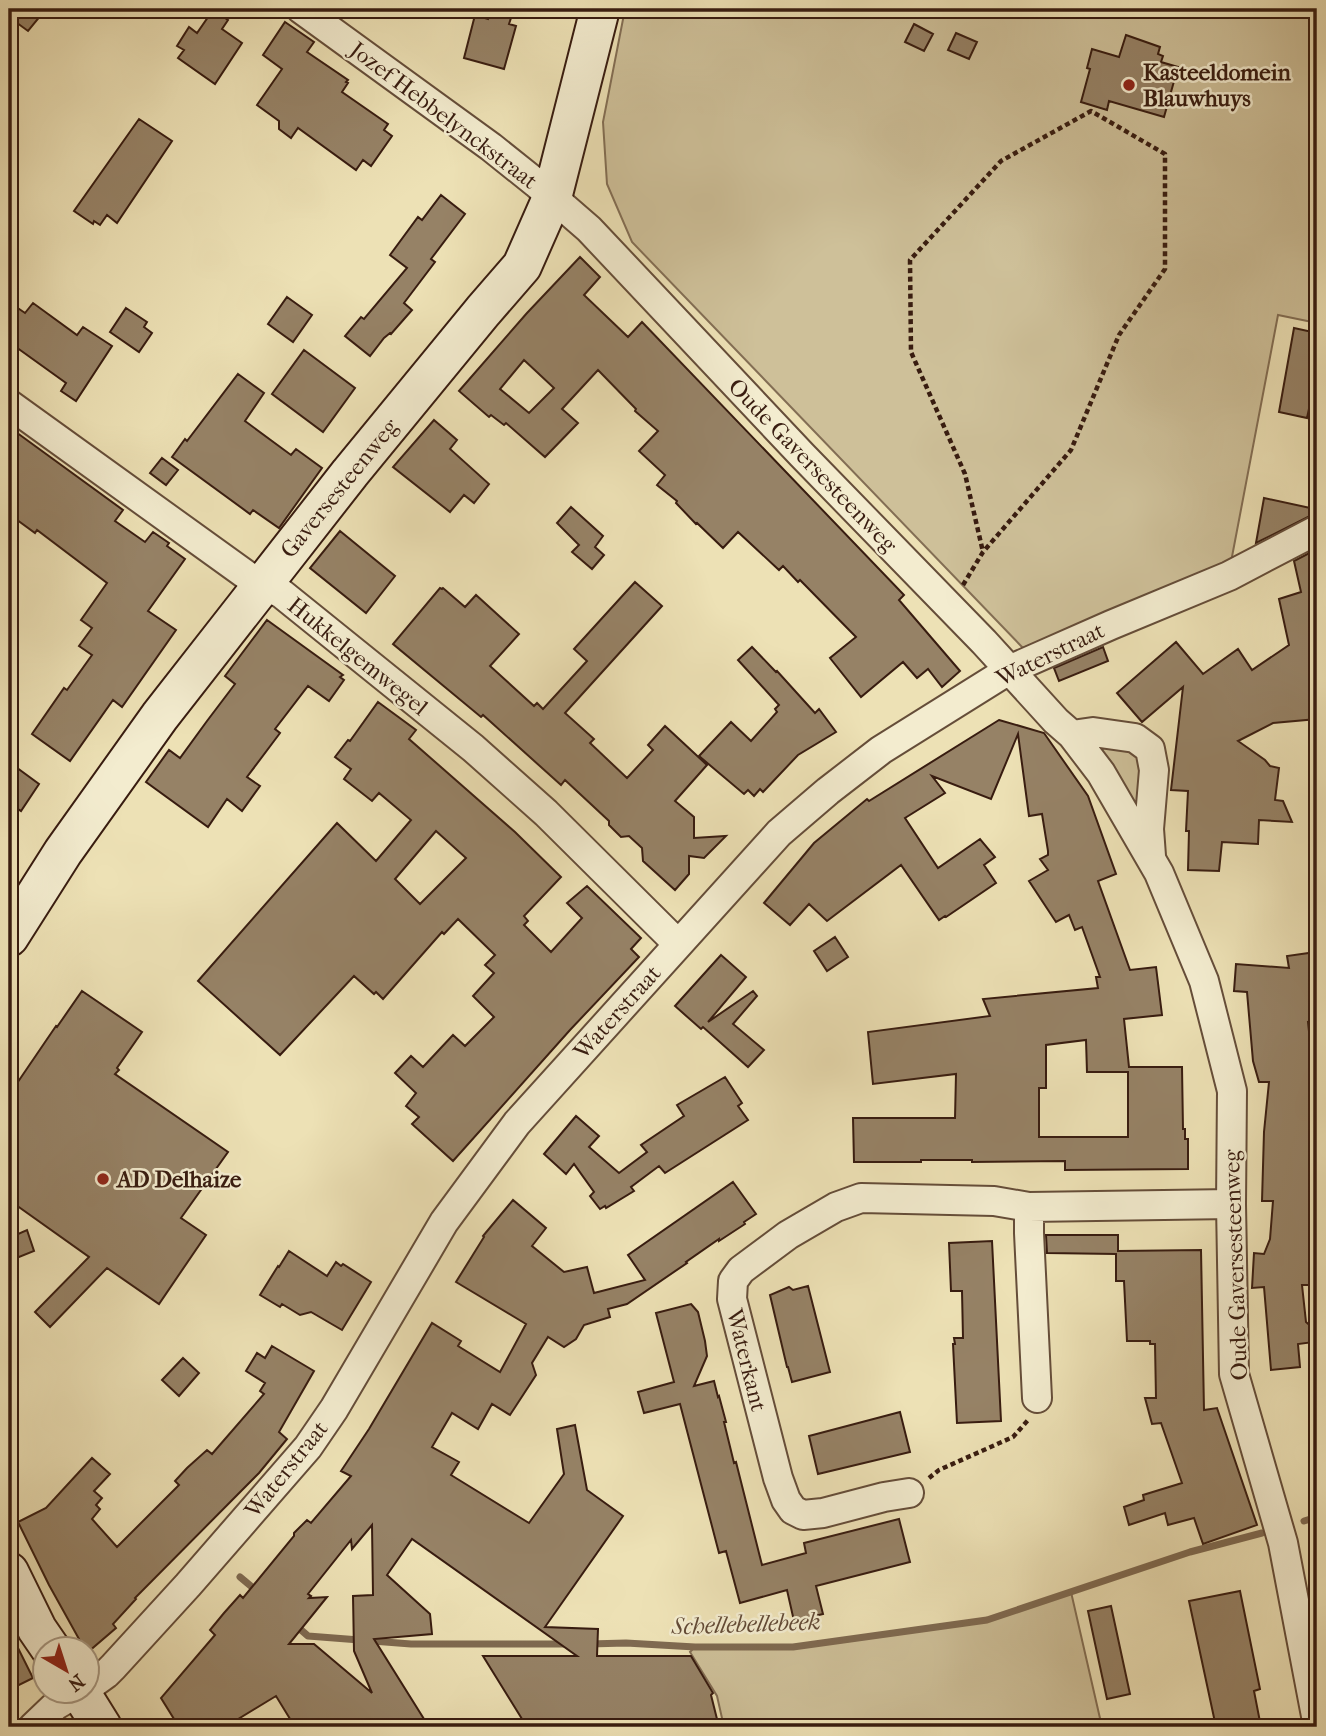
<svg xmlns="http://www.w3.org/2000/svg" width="1326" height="1736" font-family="'IM FELL French Canon',serif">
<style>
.green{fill:#cec099;stroke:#836e54;stroke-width:2}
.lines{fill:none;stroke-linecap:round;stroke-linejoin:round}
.stream{stroke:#7f6a51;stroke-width:7}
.building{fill:#968266;stroke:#381c10;stroke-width:2;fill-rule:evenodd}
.street-casing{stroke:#654d39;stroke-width:32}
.secondary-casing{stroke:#381c10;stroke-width:42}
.path{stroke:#381c10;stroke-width:4.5;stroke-dasharray:5 3.5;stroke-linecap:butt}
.street{stroke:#f3eccf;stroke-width:28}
.secondary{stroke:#f3eccf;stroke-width:38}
.poi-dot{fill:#8f2418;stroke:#f3eccf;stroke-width:2.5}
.labels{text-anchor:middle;stroke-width:5;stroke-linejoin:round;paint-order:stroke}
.poi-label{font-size:23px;font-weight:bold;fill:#381c10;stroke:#f3eccf;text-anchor:start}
.street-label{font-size:23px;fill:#381c10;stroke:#f3eccf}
.water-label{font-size:24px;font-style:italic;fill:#624a36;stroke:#f3eccf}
</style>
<rect width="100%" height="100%" fill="#ede1b5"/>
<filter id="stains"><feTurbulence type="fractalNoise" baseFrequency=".00286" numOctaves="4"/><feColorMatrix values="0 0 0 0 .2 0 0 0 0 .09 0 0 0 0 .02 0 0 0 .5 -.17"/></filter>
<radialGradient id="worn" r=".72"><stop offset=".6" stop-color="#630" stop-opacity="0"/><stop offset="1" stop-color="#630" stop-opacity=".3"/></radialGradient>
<path class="green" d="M625,9H1317V323L1278,315L1231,562L1023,648L632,242L607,184L603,122Z
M1125,745L1142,760L1138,805H1136L1102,752L1101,747Z
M1071,1592L1102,1727H724L717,1696L690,1652L695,1647H793L987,1620Z"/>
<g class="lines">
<path class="stream" d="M1304,1521L1317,1517
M240,1577L258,1592
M293,1623L308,1636L411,1644H570
M589,1644L626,1643L695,1647H793L987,1620L1190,1552L1262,1533
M9,1719L10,1718"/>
</g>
<path class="building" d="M9,9H46L28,31L9,17Z
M491,9H514L509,24L516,26L504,69L464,58L475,15L488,19Z
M213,10L228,20L222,29L242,43L215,84L178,58L184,50L177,46L189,27L197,33Z
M285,22L314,42L307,52L348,80L346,82L348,83L342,92L388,124L384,130L392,136L371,166L363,160L356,170L298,128L291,138L279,129V121L257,105L282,69L263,55Z
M914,24L933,34L924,51L905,42Z
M956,33L977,42L969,59L948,50Z
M1126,35L1160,47L1158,54L1163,56L1161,62L1178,67L1164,117L1109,101L1107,110L1081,102L1090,69L1087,68L1092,49L1119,57Z
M139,119L172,141L117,223L107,215L100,225L94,221L93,224L74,211Z
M441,195L465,214L431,259L435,262L404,303L412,310L391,334L390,333L384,338L370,356L345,336L361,317L364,319L407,268L390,255L418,217L422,220Z
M580,257L600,277L584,295L628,337L642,322L904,595L899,600L960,671L942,687L928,669L917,678L903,662L861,697L830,658L856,637L800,580L798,582L783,566L779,570L738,532L723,548L697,523L696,524L676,503L677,501L657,485L665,475L639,451L658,431L635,411L636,409L598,370L562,409L578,423L545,457L506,423L504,425L491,415L489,417L459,391L527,313ZM524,360L554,388L529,413L500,389Z
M287,297L312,315L293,342L268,324Z
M9,302L25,313L33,303L77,335L83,327L112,346L76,401L61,391L66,383L9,342Z
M126,308L147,322L144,327L152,333L139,352L110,332Z
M1294,328L1317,333V372L1307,418L1279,412Z
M304,350L355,388L323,432L272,394Z
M238,374L264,393L245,421L291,455L296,449L322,468L279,528L253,510L250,514L172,457L185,439L187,441Z
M434,420L457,440L450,449L489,484L474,503L464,495L450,512L393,467Z
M9,427L123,510L115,521L145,542L153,532L169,543L167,546L185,559L148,611L176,630L122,707L113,700L70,761L32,734L64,688L67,690L92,655L79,646L92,628L81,620L107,583L37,530L35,533L9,514Z
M162,458L178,470L166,485L150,473Z
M1264,498L1315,509L1314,514L1256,543Z
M571,507L603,536L595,547L604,555L592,569L572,552L579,545L557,523Z
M340,531L395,576L366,613L310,568Z
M1317,549V719L1273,723L1238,741L1265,760L1270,766L1279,768L1275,800L1283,801L1292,822L1259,820L1258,844L1222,842L1219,871L1188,870L1189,831H1186L1188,791L1171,790L1183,687L1142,722L1117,693L1176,642L1203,674L1238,649L1252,670L1289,645L1279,599L1301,592L1294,561Z
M635,582L662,606L565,713L594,739L590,743L627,778L653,750L648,745L665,726L707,765L675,801L694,817V838L726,836L704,858L689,856V874L675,890L643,861L642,848L629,836L621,837L609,825V821L565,780L561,785L483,715L481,717L393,644L440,588L442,589L443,588L465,607L476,595L519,634L490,666L534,706L537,703L543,709L587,661L574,649Z
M267,620L343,675L340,677L344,680L329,701L308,686L275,729L280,733L247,777L260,786L242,811L227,799L208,827L146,782L169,750L180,758L207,721L235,684L225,676Z
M752,647L776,672L777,671L815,713L819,709L836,732L798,755L763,792L760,789L754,796L748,790L744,794L699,756L731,722L751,741L777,712L775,709L779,705L738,660Z
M1103,647L1108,661L1059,681L1054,668Z
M378,702L416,730L409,739L515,832L561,877L524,916L528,921L524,925L551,952L582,918L567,903L587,886L641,938L631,949L639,957L570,1030L453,1161L412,1124L419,1117L406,1106L416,1093L395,1073L411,1056L423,1067L453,1035L465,1046L494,1017L473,996L494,973L485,965L495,955L458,919L444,934L442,932L383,999L376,992L374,994L354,976L280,1055L198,981L337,823L376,861L411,820L379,793L372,801L344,779L351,769L335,757L348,740L350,741ZM436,831L466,858L420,904L395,879Z
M999,720L1044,733L1088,796L1116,874L1098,881L1130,970L1156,967L1162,1015L1124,1019L1129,1067H1182L1183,1129H1185V1139H1188V1169L1065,1170V1161L972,1162V1160H921V1162H854L853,1118H955L956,1074L873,1084L868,1032L990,1016L983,999L1098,988L1096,977H1100L1082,927L1075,930L1069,915L1056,922L1029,881L1048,870L1040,859L1048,855V851L1042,814L1029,816L1018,734L991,799L932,776L945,793L905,818L938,868L980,839L995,857L984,865L996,883L946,917L945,916L939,920L901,865L827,921L809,904L790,925L764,903L814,843L867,799L869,801ZM1086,1040L1087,1072H1128V1137H1039V1088H1046V1045Z
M9,762L39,784L21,811L9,803Z
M835,937L848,957L827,971L814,951Z
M1316,952L1317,1021L1308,1022L1312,1060L1317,1059V1254L1312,1253L1311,1285H1302L1306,1322L1313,1328L1314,1342L1298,1344L1300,1367L1271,1370L1264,1287L1252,1288L1254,1253L1264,1254L1270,1239L1273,1201H1262L1264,1132L1269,1082H1259L1253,1061L1247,992L1234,991L1236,964L1289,968L1287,956Z
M721,955L746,977L708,1022L753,991L757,996L733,1024L764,1050L748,1067L703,1027L701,1029L675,1006Z
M82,991L142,1032L117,1068L119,1070L115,1074L228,1152L181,1218L206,1235L159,1304L107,1268L50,1327L35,1312L89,1257L9,1200V1095L56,1026L57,1027Z
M725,1077L742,1103L738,1106L748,1120L665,1173L659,1166L631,1187L634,1191L606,1208L605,1206L600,1209L590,1196L594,1192L574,1164L566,1174L544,1154L576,1116L599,1136L589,1147L619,1173L647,1152L641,1145L684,1116L677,1105Z
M733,1182L756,1214L744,1222L745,1224L719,1241V1239L686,1262L687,1263L627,1304L608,1309L610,1317L584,1325L576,1339L564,1347L548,1337L532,1363L536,1375L510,1415L492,1404L478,1429L452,1413L432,1447L459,1462L451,1475L529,1523L564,1474L557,1429L575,1425L587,1490L623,1516L545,1627L598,1629L597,1656H691L713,1693L711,1695L719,1727H527L483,1656H577L412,1539L387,1575L430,1614L432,1634L374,1639L429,1727H295L276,1696L225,1727H179L161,1698L215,1635L210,1630L224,1613L240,1595L243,1598L294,1536V1533L307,1520L311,1523L351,1476L341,1471L369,1429L432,1323L461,1341L458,1346L500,1372L526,1324L456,1282L484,1237L483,1236L513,1200L546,1228L532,1246L564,1272L587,1267L594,1293L645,1280L628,1255ZM372,1525L373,1595L353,1596L354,1651L372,1693L314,1644H289L327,1597L309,1598L311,1596L308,1594L351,1540L352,1549Z
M27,1230L34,1251L9,1261V1238Z
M1046,1235H1118V1251L1201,1250L1204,1410L1217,1408L1257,1525L1203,1544L1194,1518L1168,1525L1165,1513L1129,1525L1124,1507L1144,1500L1143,1495L1182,1483L1161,1423L1152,1424L1145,1398H1156L1155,1344H1150V1341H1127L1124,1281H1116V1254L1047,1253Z
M992,1241L1001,1421L957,1423L953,1344H955L954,1338H963L962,1291H951L949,1243Z
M289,1251L327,1276L336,1262L341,1266L343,1264L371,1282L342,1330L311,1312L300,1315L282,1304L280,1307L260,1295L278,1266L279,1267Z
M808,1286L830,1372L792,1382L788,1367H787L770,1295L789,1287L793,1290Z
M691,1304L698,1312L705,1341L707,1356L694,1386L714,1381L718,1397L719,1396L726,1422H724L734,1463L736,1462L762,1565L806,1553L804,1543L899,1519L910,1562L816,1586L823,1614L794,1621L787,1590L740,1603L726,1551L719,1553L680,1404L644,1413L638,1392L674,1382L656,1313Z
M272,1346L314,1371L279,1432L287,1439L259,1473L135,1598L136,1599L113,1624L116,1628L88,1652V1648H84L49,1585L18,1522L46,1508L92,1458L110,1474L94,1491L102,1498L96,1505L100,1509L92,1519L117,1547L179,1485L175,1481L187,1468L207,1450L212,1454L264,1394L260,1391L265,1383L246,1371L257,1353L265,1358Z
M183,1358L199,1373L179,1396L162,1380Z
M900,1412L910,1452L818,1474L809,1436Z
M1240,1591L1260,1689L1254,1691L1261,1727H1216L1189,1601Z
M1111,1606L1130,1694L1107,1699L1088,1611Z
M9,1630L33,1678L9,1690Z"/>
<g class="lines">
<defs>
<path id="street" d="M301,9L491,147L536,183L589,229L802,455L984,642L1056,721L1072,735L1101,773L1159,873L1204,981L1232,1091L1231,1204L1234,1374L1283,1543L1317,1721
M9,404L249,577L282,594L473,748L546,813L678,944
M1072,735L1093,732L1135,738L1150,749L1154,770L1149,829L1151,856
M1029,1207V1233L1037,1398
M909,1493L884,1497L823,1513L803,1515L793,1510L786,1500L778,1478L732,1299L733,1281L741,1270L788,1235L836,1207L861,1198L994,1201L1029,1207L1231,1204
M88,1687L106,1674L113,1667L188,1585L308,1447L334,1409L444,1222L517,1123L779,833L828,791L881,750L1009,670L1111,625L1229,576L1317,530
M33,1727L56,1705L82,1690"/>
<path id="secondary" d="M9,937L63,852L160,716L350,473L483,311L522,266L552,198L600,9
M9,1572L37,1629L50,1648
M79,1690L102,1727"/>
</defs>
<use href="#street" class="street-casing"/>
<use href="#secondary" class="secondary-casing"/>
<path class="path" d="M963,585L983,552L1071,450L1119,335L1165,269V154L1091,111L1001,161L910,260L911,352L965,474L983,552
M929,1478L939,1470L1013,1437L1029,1419"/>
<use href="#street" class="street"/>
<use href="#secondary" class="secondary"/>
</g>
<g class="poi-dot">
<circle cx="1129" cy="85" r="7"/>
<circle cx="103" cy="1179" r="7"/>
</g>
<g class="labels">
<g class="poi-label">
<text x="1143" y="80">Kasteeldomein<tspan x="1143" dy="26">Blauwhuys</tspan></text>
<text x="117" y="1187">AD Delhaize</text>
</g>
<g class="street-label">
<text transform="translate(444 115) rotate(37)" y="8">Jozef Hebbelynckstraat</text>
<text transform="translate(813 465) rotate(46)" y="8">Oude Gaversesteenweg</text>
<text transform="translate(339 488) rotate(-51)" y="8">Gaversesteenweg</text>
<text transform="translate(1050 654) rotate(-26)" y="8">Waterstraat</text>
<text transform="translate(358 656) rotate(39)" y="8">Hukkelgemwegel</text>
<text transform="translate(617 1012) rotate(-48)" y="8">Waterstraat</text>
<text transform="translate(1235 1265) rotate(-92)" y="8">Oude Gaversesteenweg</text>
<text transform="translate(747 1360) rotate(76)" y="8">Waterkant</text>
<text transform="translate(286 1469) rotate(-51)" y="8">Waterstraat</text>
</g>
<g class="water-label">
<text transform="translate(746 1624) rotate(-2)" y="8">Schellebellebeek</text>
</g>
</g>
<rect width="1326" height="1736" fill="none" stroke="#ede1b5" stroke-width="35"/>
<rect x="10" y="10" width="1305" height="1715" fill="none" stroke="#381c10" stroke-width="3.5"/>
<rect x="18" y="18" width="1291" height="1701" fill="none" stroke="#381c10" stroke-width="2"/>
<g transform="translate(66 1670) rotate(141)"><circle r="33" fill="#f3eccf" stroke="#a89983" stroke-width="2"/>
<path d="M0-5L12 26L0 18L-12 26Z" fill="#8f2418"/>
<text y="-10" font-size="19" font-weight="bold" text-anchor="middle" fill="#381c10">N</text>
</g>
<rect width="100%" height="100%" filter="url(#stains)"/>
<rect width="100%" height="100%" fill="url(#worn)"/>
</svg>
